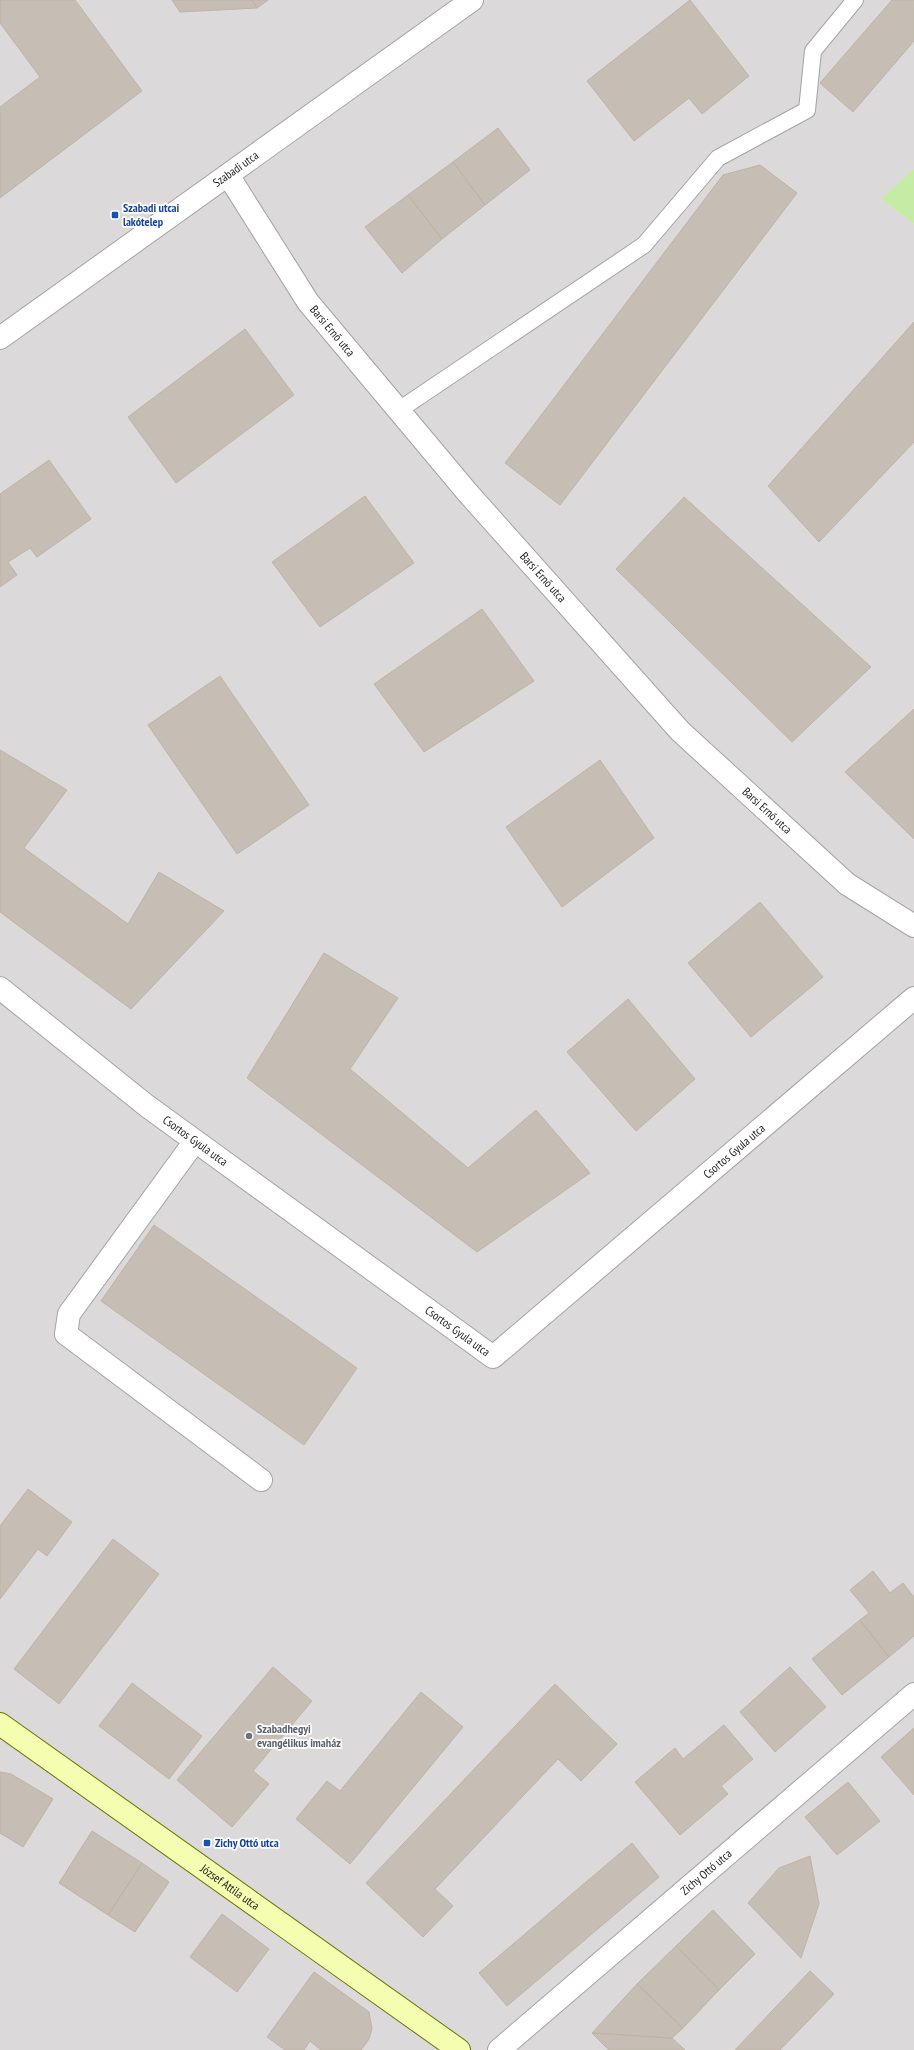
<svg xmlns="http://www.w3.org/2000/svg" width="914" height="2050" font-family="'PT Sans Narrow',sans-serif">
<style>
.residential{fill:#dbd9d9}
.grass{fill:#c4eca4}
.building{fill:#c6bdb5;stroke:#c1b2a3}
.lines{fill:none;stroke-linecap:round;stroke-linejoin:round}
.lane-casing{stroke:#a4a4a4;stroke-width:18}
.street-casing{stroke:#a4a4a4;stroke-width:24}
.secondary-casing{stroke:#657700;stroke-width:24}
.lane{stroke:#fff;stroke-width:16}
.street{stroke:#fff;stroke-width:22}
.secondary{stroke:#f5fdb1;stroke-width:22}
.transit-dot{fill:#1a4fb4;stroke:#fff;stroke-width:1.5}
.worship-dot{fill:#6b7280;stroke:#fff;stroke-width:1.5}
.labels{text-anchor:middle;stroke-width:3.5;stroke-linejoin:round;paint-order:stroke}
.street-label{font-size:12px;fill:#1d1d1d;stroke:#fff}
.transit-label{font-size:12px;font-weight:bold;fill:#164399;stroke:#fff;text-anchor:start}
.worship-label{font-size:12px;font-weight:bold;fill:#5b616d;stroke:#fff;text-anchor:start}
</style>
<rect width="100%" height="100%" fill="#efebe2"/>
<path class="residential" d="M0,0H914V169L881,199L914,224V2050H0Z"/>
<path class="grass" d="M914,169V224L881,199Z"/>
<path class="building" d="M0,0H75L142,91L0,198V107L40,77L0,23Z
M172,0H252L257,8L180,12Z
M252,0H268L257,8Z
M690,0L749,76L702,114L689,98L634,141L587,81Z
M892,0H914V41L853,112L820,83Z
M498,128L530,170L485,205L453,162Z
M453,162L485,205L442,239L408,195Z
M760,165L797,193L560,505L505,463L723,175Z
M408,195L442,239L402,273L365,227Z
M914,322V442L819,542L768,486Z
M245,329L294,395L176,483L128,417Z
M49,460L91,519L37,557L30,548L8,562L17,575L0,587V494Z
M365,496L414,563L320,627L272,562Z
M684,497L871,667L792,742L616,569Z
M482,609L534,681L424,752L374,684Z
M220,676L309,805L237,854L148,725Z
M914,709V839L845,772Z
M0,750L67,790L24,848L128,924L159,872L224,911L131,1009L0,912Z
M600,760L654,838L562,907L506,827Z
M760,902L823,977L751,1037L688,963Z
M324,953L398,998L350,1069L468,1168L536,1110L590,1173L477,1252L247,1078Z
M628,999L695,1079L636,1131L567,1052Z
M154,1225L357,1368L304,1445L101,1301Z
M28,1489L72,1522L47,1556L38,1549L0,1599V1526Z
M113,1539L159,1574L59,1704L14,1669Z
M873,1571L890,1593L903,1583L914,1597V1636L889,1657L860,1620L869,1613L850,1590Z
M860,1620L889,1657L842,1695L812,1659Z
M273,1667L312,1701L253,1771L269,1784L232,1827L177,1780Z
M790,1667L826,1707L775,1752L740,1712Z
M132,1683L202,1736L169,1779L99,1726Z
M555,1684L617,1744L581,1781L558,1759L435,1889L453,1906L423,1937L366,1883Z
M421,1692L463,1727L350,1864L296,1819L327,1781L340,1791Z
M724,1725L753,1759L721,1786L728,1794L680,1835L635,1782L675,1748L683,1759Z
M914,1728V1795L881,1757Z
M0,1772L11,1774L53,1799L23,1847L0,1833Z
M848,1782L880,1821L837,1855L805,1817Z
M92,1831L142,1863L108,1915L59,1883Z
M632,1843L659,1877L507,2006L479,1973Z
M810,1856L819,1904L801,1958L748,1903L779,1868Z
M142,1863L169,1882L135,1932L108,1915Z
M713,1910L755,1954L719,1990L676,1946Z
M222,1914L269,1949L237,1992L190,1957Z
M676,1946L719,1990L683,2028L637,1984Z
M810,1971L834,1994L780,2050H735Z
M314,1972L369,2012L372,2029L369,2039L361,2050H321L310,2041L304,2050H285L267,2037Z
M637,1984L683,2028L672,2038L592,2033Z
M592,2033L672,2038L685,2050H609Z"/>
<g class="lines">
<defs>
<path id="lane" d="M399,410L644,245L718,158L807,110L813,51L855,0"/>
<g id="street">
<path id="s1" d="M228,175L308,302L467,492L680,731L847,884L914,926"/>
<path id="s2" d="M0,338L472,0"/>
<path id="s3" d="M0,988L147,1106L493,1357L914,998"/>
<path d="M195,1141L69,1314L66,1334L261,1480"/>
<path id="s4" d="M499,2050L914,1694"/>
</g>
<g id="secondary">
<path id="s5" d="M0,1724L459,2050"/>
</g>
</defs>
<use href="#lane" class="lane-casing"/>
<use href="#street" class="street-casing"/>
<use href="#secondary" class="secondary-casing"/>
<use href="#lane" class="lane"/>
<use href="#street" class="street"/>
<use href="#secondary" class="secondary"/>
</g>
<g class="transit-dot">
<rect x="111" y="211" width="8" height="8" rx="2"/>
<rect x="203" y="1839" width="8" height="8" rx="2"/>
</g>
<circle class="worship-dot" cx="249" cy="1736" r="4"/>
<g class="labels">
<g class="street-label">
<text dy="4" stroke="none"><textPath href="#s2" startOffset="290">Szabadi utca</textPath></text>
<text dy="4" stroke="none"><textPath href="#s1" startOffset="188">Barsi Ernő utca</textPath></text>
<text dy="4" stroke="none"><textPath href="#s1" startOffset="512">Barsi Ernő utca</textPath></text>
<text dy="4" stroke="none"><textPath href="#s1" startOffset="836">Barsi Ernő utca</textPath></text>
<text dy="4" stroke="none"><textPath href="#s3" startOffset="248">Csortos Gyula utca</textPath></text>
<text dy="4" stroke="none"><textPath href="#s3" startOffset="933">Csortos Gyula utca</textPath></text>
<text dy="4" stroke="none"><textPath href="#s3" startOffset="572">Csortos Gyula utca</textPath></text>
<text dy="4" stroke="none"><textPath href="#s4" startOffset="273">Zichy Ottó utca</textPath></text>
<text dy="4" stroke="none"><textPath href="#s5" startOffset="282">József Attila utca</textPath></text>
</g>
<g class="transit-label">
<text x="123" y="212">Szabadi utcai<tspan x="123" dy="14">lakótelep</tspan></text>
<text x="215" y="1847">Zichy Ottó utca</text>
</g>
<g class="worship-label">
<text x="257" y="1733">Szabadhegyi<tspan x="257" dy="14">evangélikus imaház</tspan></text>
</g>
</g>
</svg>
